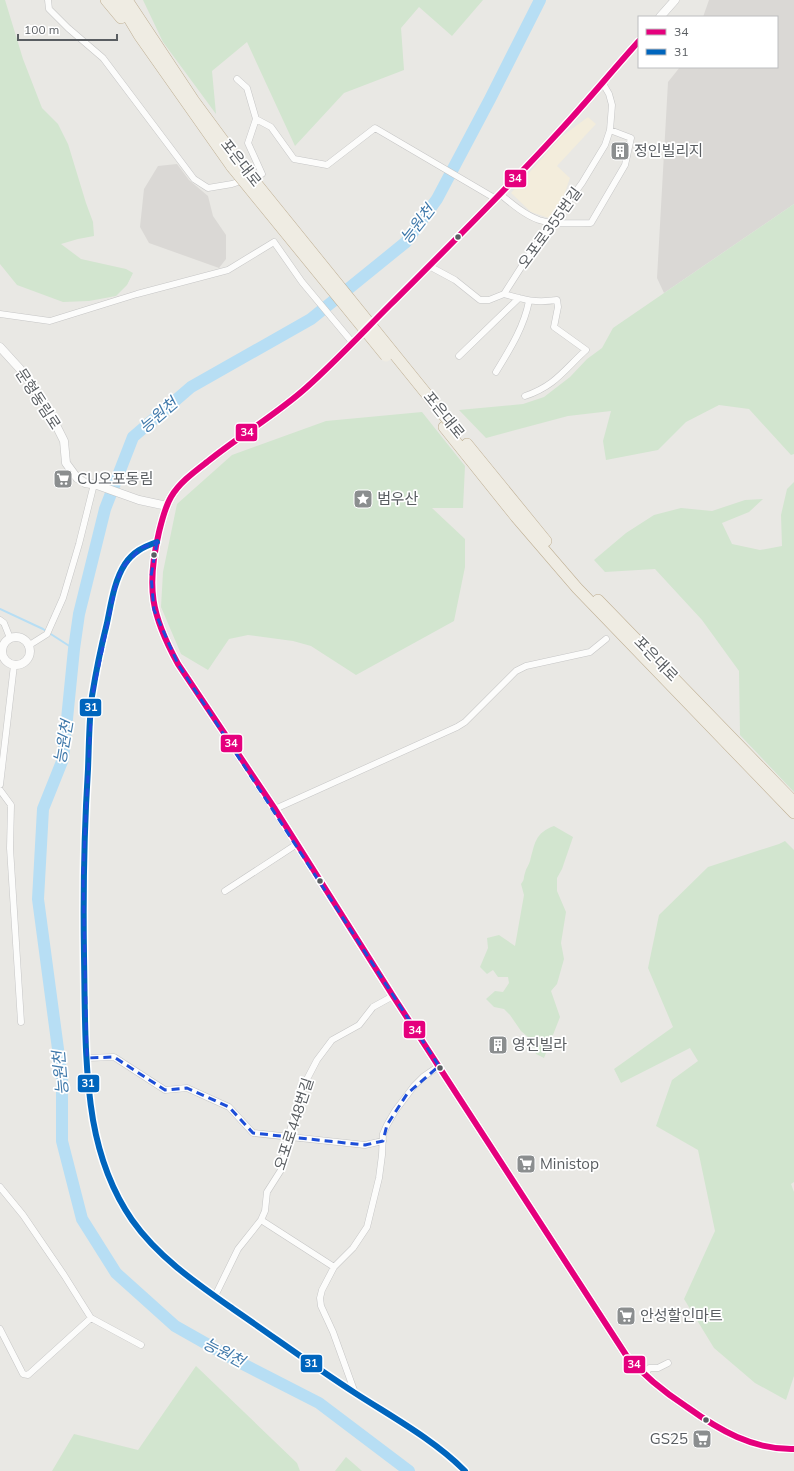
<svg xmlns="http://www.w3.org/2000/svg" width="794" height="1471" font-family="Mulish,'Noto Sans KR',sans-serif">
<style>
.commercial{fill:#f3eddc}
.industrial{fill:#dad8d5}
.green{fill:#d2e5cf}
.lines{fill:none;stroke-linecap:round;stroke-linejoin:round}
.stream{stroke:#b7def4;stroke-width:2}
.river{stroke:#b7def4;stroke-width:12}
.minor-casing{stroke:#c6c6c6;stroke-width:7}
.tertiary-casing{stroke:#c6c6c6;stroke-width:9}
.trunk-casing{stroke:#bfaf93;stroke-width:12}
.minor{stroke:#fcfcfb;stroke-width:6}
.tertiary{stroke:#fcfcfb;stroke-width:8}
.trunk{stroke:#efece3;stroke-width:11}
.trunk-bridge-casing{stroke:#bfaf93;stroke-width:12;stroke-linecap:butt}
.trunk-bridge{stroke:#efece3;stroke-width:11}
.bus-1-casing{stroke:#fff;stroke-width:9}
.bus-2-casing{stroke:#fff;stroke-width:9}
.bus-1{stroke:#e5007d;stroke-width:6}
.bus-2{stroke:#0065bd;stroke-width:6}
.marked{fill:none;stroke:#1d4ed8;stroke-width:3;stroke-dasharray:8 5;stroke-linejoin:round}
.bus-dot{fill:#595d61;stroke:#fff;stroke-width:1.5}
.labels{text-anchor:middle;stroke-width:3.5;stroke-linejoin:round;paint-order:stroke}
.poi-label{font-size:15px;fill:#595d61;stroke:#fff;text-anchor:start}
.street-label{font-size:15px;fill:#595d61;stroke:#fff}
.water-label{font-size:16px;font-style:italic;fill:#417aab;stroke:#fff}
.line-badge{stroke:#fff;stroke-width:1.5}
.badge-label{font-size:11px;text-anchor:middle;font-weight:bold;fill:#fff}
</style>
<rect width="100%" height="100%" fill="#e9e8e4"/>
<path class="commercial" d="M588,117L596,124L557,166L570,178L562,201L549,218L531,212L511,193L561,137Z"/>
<path class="industrial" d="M709,0H794V204L664,293L657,278L668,82L680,67H777V17H703Z
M177,164L189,180L208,196L213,216L226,235V259L219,268L149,243L140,227L144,189L158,166Z"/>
<path class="green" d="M0,0H5L23,59L42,108L58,124L68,144L86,203L93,222L94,236L78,239L61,244L81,259L126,269L133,273L127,285L116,296L89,301L63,302L17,285L0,264Z
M143,0H483L452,36L419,7L401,28L404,70L344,93L295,146L247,42L212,71L216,114L163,42Z
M794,204V454L791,455L749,409L719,405L686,422L658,450L606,460L603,441L611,411L568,416L486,438L459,410L523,404L544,397L570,377L587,359L602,348L613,328Z
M422,412L465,466L463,508H432L465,539V567L454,621L356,675L311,646L293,641L248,635L229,639L208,670L181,654L161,607L163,572L177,504L232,455L326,421Z
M794,482V792L740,735L739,671L702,620L655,569L605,572L594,560L626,533L654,515L681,508L712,511L745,500L763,499L749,512L722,523L732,544L760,550L782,546L781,515L787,489Z
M554,826L573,837L562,869L557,878V891L566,912L561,943L564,959L557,984L551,991L560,1017L544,1058L536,1054L528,1037L521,1031L510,1015L504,1009L494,1007L486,999L495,991L503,992L509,983L508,977H498L493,970L487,974L480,967L488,948L487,938L499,935L515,946L524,895L521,884C525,879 523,879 525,873C526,868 529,865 530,861C535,843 535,833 554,826Z
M785,841L794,850V1182L791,1184L794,1192V1376L786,1400L755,1383L714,1348L684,1299L715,1231L698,1150L656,1126L672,1080L698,1061L690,1048L621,1083L614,1069L673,1027L648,968L659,915L708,867L779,844Z
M196,1366L297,1463L300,1471H52L74,1434L138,1450Z
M346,1457L362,1471H335Z"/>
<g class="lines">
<path class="stream" d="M0,609L43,629L74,649"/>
<path class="river" d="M409,1471L319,1403L235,1360L175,1326L116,1273L82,1219L62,1141V1079L38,899L43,809L63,759L74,649L79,614L105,509L133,437L191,387L311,319L406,242L437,199L490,99L540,0"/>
<defs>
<path id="minor" d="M48,0L49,9L68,28L103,58L194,179L208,188L232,184L262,174L248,143L256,119L247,88L237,79
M256,119L271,127L294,159L327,165L375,128L496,199
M500,194C512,204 525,215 539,220C555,225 574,223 591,223L625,165L631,138L610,130
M429,266L455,280L480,300H489L504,294L529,255L582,183L605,145L610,130L612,105L609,94L602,82
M504,294C525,300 535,303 557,300L558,307L554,327L586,350C564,370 555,386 525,396
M0,314L50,321L137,294L228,270L274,242L302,282L352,342
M459,356L519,298
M496,372C510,349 524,327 529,301
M157,542C143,547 133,552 125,564C114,581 111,604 107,623C101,647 96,671 92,696C89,720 89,745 88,769C84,832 83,893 84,956C85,1010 84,1066 93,1120C99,1154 112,1191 132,1220C158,1257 196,1283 233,1309C274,1337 313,1366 355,1393C392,1417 433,1439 465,1471
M0,620L4,623L10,638
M28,646L47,634L63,598L79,544L94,484
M0,785L14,665
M0,790L11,805L10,848L21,1022
M275,809L457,727L465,722L516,671L526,666L590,652L606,639
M225,891L297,844
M87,1058L114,1057L165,1090L187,1088L229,1107L253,1133L365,1145L383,1141
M0,1187L23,1215L64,1275L91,1318L141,1345
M261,1220L334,1267
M215,1296L238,1249L261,1220L265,1211L267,1192L281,1170L288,1137L305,1083L317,1060L332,1040L359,1025L373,1007L393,996
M0,1329L23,1374L28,1375L91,1318
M645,1376L649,1368H658L668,1363
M355,1393L333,1332L321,1306L320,1298L322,1290L334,1267L353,1248L367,1227L379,1178L382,1155L383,1134L387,1125L395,1111L414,1086L423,1077L439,1066"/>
<path id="tertiary" d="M660,17L675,0
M639,41C611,72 585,104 556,135C503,193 446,249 390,305C363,332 336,361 307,387C276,415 239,436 207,462C194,472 179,483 171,497C165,507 162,520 159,532C146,587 151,615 178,664L275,809L393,996L626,1355C644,1376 664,1392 687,1407C719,1430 753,1450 794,1449
M0,347L20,369L48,409L64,441L66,463L77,478L85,483L97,485L139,500L167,506
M2 651a14 14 0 1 1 28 0a14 14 0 1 1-28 0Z"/>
<path id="trunk" d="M106,0L121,18
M118,0L139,35L232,167
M127,0L194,101L239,162
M444,427L516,517L577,588L794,813
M467,444L546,541
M598,600L794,802"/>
</defs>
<use href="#minor" class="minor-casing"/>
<use href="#tertiary" class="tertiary-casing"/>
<use href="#trunk" class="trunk-casing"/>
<use href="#minor" class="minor"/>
<use href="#tertiary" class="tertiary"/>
<use href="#trunk" class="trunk"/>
<defs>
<path id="trunk-bridge" d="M239,162L450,423
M232,167L386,356"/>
</defs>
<use href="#trunk-bridge" class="trunk-bridge-casing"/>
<use href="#trunk-bridge" class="trunk-bridge"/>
<defs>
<path id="bus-1" d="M639,41C611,72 585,104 556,135C503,193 446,249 390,305C363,332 336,361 307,387C276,415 239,436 207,462C194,472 179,483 171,497C165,507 162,520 159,532C146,587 151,615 178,664L275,809L393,996L626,1355C644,1376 664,1392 687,1407C719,1430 753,1450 794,1449"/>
<path id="bus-2" d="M157,542C143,547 133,552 125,564C114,581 111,604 107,623C101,647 96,671 92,696C89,720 89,745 88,769C84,832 83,893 84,956C85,1010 84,1066 93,1120C99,1154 112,1191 132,1220C158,1257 196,1283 233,1309C274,1337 313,1366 355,1393C392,1417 433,1439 465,1471"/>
</defs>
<use href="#bus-1" class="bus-1-casing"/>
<use href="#bus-2" class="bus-2-casing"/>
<use href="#bus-1" class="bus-1"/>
<use href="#bus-2" class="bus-2"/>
</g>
<path class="marked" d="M157,542L151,576L154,610L178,664L439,1066L407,1094L387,1125L383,1141L365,1145L253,1133L229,1107L187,1088L165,1090L114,1057L87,1058L83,873L92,698L117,580L124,566L141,548Z"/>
<defs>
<symbol id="building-square" viewBox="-11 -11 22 22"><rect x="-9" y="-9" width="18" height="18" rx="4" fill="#8b8e8f" stroke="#fff"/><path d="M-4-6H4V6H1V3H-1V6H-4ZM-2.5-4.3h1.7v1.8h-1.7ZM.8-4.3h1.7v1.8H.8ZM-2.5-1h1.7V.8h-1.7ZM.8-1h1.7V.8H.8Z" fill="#fff"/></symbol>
<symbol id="supermarket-square" viewBox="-11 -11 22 22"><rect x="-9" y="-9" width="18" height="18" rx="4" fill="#8b8e8f" stroke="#fff"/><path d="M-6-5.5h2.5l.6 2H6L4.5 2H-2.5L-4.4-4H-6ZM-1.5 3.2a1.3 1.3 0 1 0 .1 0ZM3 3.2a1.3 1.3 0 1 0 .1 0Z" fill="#fff"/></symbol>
<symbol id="sight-square" viewBox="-11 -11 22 22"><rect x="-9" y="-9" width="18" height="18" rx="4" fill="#8b8e8f" stroke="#fff"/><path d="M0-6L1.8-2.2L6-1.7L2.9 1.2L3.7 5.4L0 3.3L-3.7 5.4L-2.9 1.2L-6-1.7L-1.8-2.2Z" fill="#fff"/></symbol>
</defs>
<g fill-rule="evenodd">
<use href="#building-square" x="609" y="140" width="22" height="22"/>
<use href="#supermarket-square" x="52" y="468" width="22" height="22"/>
<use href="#sight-square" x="352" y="488" width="22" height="22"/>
<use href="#building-square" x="487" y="1034" width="22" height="22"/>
<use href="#supermarket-square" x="515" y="1153" width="22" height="22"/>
<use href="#supermarket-square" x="615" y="1305" width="22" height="22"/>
<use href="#supermarket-square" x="691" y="1428" width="22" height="22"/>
</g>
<g class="bus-dot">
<circle cx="458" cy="237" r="3.5"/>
<circle cx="154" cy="555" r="3.5"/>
<circle cx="320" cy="881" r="3.5"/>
<circle cx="440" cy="1068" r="3.5"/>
<circle cx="706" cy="1420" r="3.5"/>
</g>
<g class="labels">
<g class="poi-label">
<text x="634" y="156">정인빌리지</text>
<text x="77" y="484">CU오포동림</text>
<text x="377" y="504">범우산</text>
<text x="512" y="1050">영진빌라</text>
<text x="540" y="1169">Ministop</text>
<text x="640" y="1321">안성할인마트</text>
<text x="688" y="1444" text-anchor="end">GS25</text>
</g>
<g class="street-label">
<text transform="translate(241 163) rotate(52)" y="5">포은대로</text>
<text transform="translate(550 228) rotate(-54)" y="5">오포로355번길</text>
<text transform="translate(38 399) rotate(57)" y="5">문형동림로</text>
<text transform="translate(444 415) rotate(51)" y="5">포은대로</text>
<text transform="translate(656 659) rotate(46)" y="5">포은대로</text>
<text transform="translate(294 1124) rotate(-72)" y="5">오포로448번길</text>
</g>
<g class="water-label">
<text transform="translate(417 224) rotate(-52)" y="6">능원천</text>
<text transform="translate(158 415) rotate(-41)" y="6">능원천</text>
<text transform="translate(63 742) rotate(-80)" y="6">능원천</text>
<text transform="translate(60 1073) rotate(-95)" y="6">능원천</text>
<text transform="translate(224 1352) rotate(28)" y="6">능원천</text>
</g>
</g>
<g class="line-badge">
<rect x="504" y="169" width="23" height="19" rx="4" fill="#e5007d"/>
<rect x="235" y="423" width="23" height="19" rx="4" fill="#e5007d"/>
<rect x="79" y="698" width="23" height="19" rx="4" fill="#0065bd"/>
<rect x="220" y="734" width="23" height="19" rx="4" fill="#e5007d"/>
<rect x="403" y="1020" width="23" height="19" rx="4" fill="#e5007d"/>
<rect x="77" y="1074" width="23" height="19" rx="4" fill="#0065bd"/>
<rect x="300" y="1354" width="23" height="19" rx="4" fill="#0065bd"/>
<rect x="623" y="1355" width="23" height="19" rx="4" fill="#e5007d"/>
</g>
<g class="badge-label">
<text x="515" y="182">34</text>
<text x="247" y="436">34</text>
<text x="91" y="711">31</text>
<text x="231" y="747">34</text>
<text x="415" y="1034">34</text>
<text x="88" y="1087">31</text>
<text x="311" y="1367">31</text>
<text x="634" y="1368">34</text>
</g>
<rect x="638" y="16" width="140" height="52" fill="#ffffff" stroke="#bdbec0"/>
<rect x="646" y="29" width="20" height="6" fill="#e5007d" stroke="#bdbec0"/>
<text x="674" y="36" font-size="12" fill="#595d61">34</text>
<rect x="646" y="49" width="20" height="6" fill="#0065bd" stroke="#bdbec0"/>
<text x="674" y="56" font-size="12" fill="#595d61">31</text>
<path d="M18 34v6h99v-6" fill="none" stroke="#595d61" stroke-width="2"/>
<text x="24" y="34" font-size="12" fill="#595d61" stroke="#ffffff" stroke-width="3" paint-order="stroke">100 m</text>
</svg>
